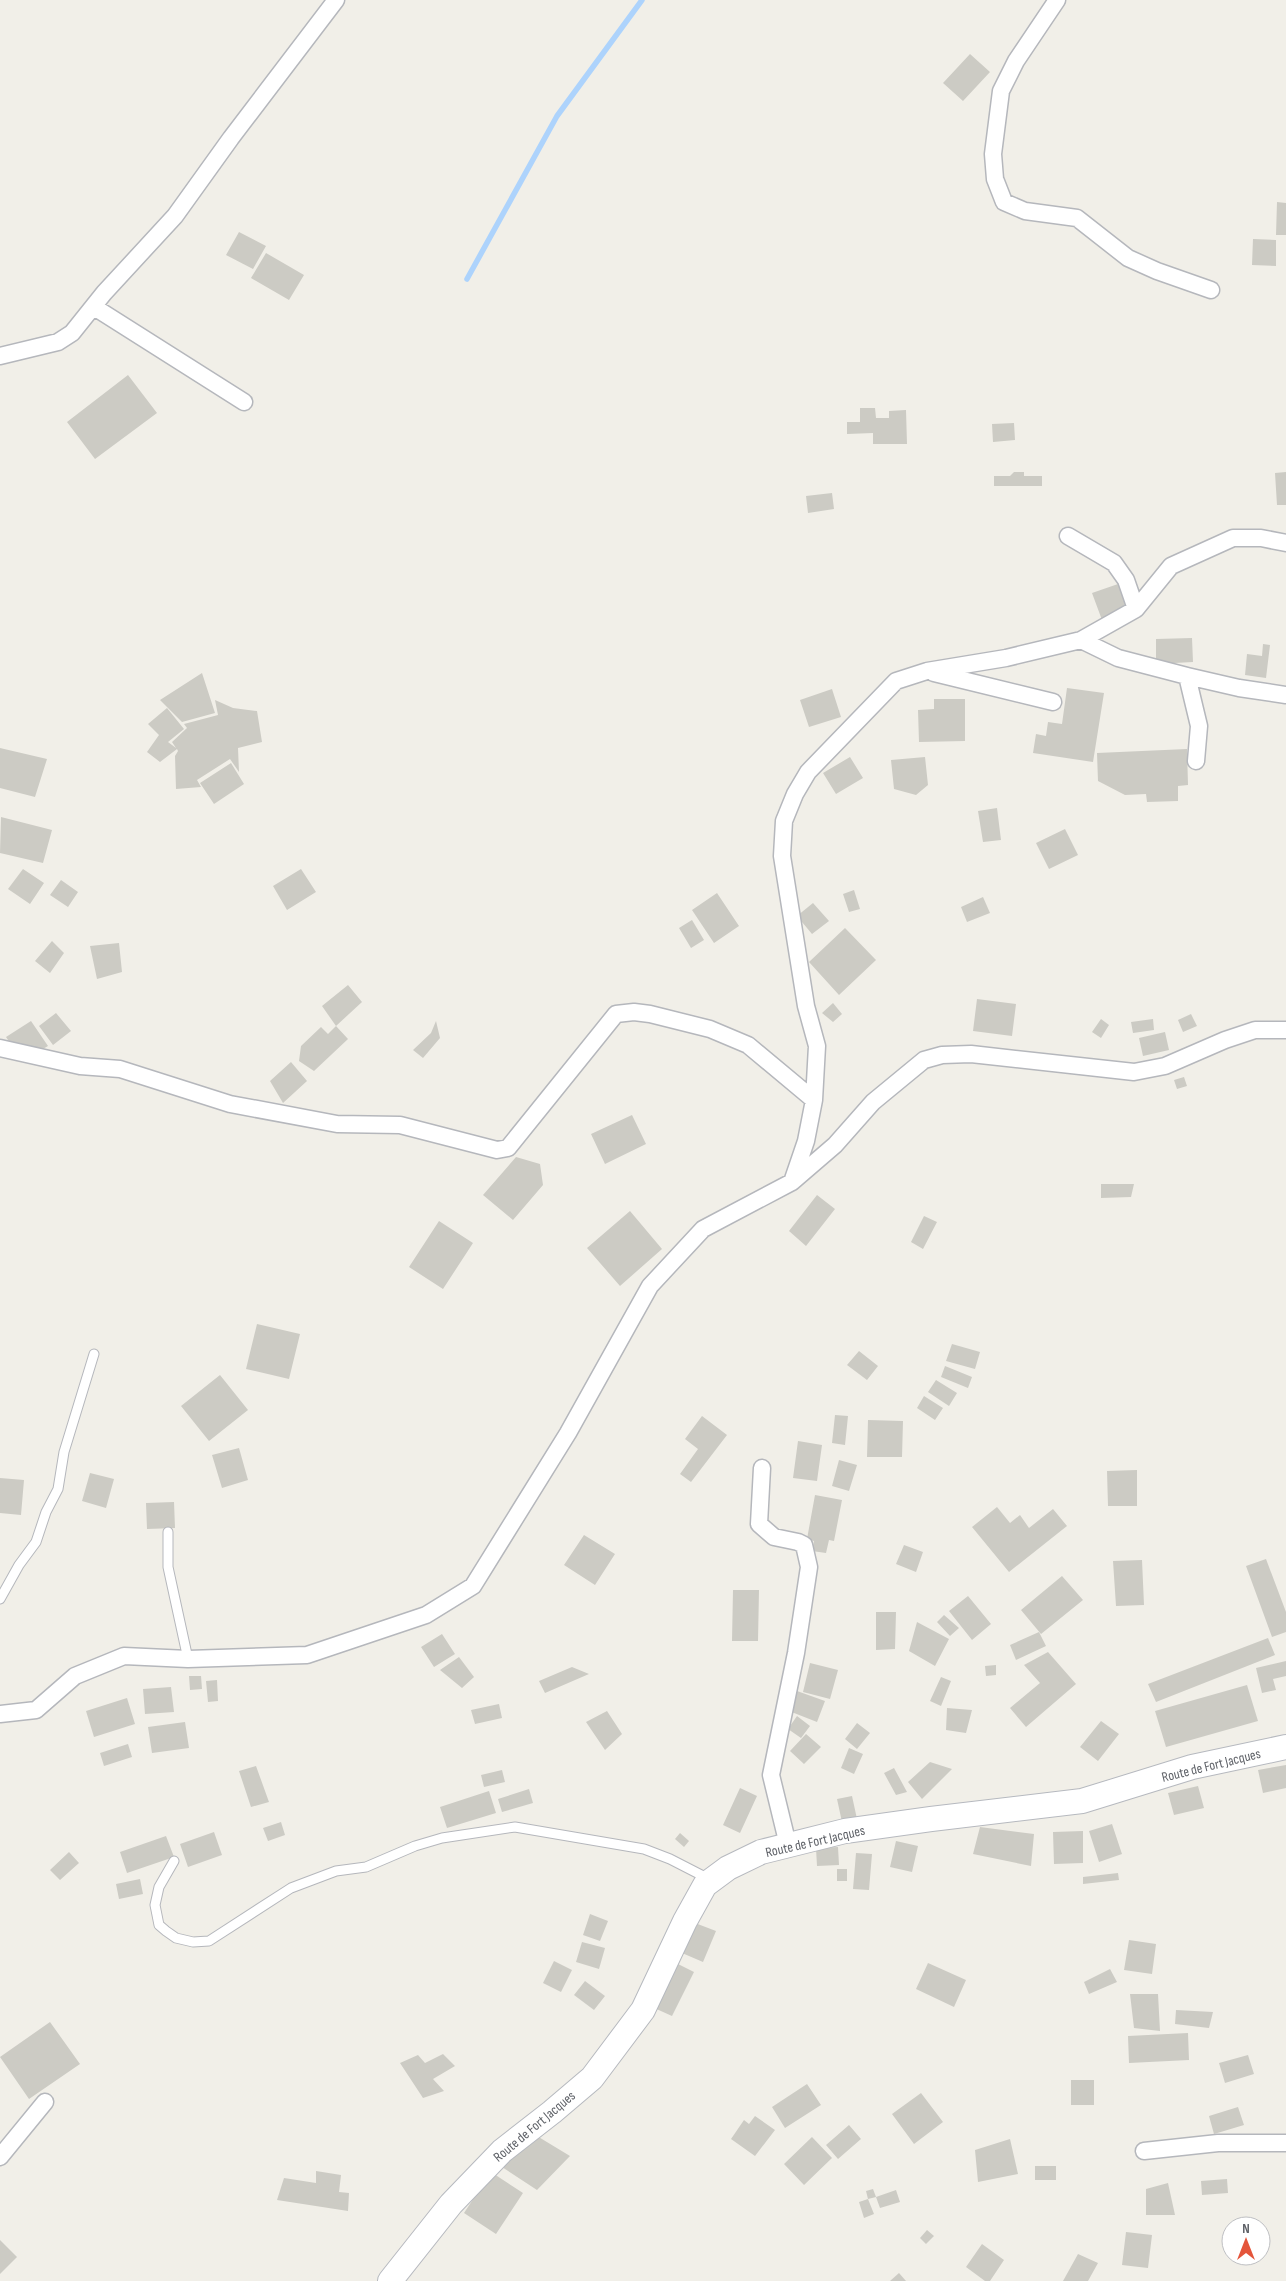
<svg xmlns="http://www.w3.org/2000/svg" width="1286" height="2281" font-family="'Sofia Sans Condensed',sans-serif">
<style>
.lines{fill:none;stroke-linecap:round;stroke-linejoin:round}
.stream{stroke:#add3fc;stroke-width:5.5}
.building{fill:#cccbc4}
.lane-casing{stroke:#b5b7bc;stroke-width:11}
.street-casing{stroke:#b5b7bc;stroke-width:19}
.secondary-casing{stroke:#b6b9bf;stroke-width:26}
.lane{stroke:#fff;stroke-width:9}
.street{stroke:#fff;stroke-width:16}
.secondary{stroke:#fff;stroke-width:24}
.labels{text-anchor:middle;stroke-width:4;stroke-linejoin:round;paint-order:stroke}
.street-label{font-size:14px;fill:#5f6268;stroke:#fff}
</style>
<rect width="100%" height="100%" fill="#f1efe8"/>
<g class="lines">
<path class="stream" d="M467,279L557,116L642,0"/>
</g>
<path class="building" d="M970,54L990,72L963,101L943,83Z
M1277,202L1286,203V235H1276Z
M239,232L266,246L253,269L226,255Z
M1253,239L1276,240V266L1252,265Z
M266,253L304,275L289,300L251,278Z
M128,375L157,413L95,459L67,422Z
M860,408H875L876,418H889V411L906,410L907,444H873V433L847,434V422H860Z
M1014,423L1015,440L993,442L992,424Z
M1014,472H1024V476H1042V486H994V476H1010Z
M1286,472V505H1277L1275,473Z
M832,493L834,509L808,513L806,496Z
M1118,584L1126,604L1102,620L1092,593Z
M1192,638L1193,662L1156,664V639Z
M1263,644L1270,645L1266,678L1245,675L1247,654L1262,656Z
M202,673L215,713L182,722L160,700Z
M1067,688L1104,693L1093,762L1033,753L1036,734L1046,736L1048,722L1062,724Z
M832,689L841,717L809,727L800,700Z
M934,699H965V741L919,742L918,710L934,709Z
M215,700L233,708L257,711L262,742L238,748L239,772L230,759L197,780L201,787L176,789L175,756L178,751L177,749L160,762L147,752L159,735L148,724L167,708L184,729L168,742L176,748L172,742L187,728L184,724L218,715Z
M0,748L47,759L35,797L0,788Z
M1187,749L1188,785L1178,786V801L1147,802L1146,794L1125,795L1098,781L1097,753Z
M850,757L863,778L836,794L823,773Z
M925,757L928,785L916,795L894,789L891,760Z
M231,763L244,784L214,804L200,783Z
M997,808L1001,840L983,842L978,811Z
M1,817L52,830L43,863L0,853Z
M1065,829L1078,855L1049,869L1036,843Z
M23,869L44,883L30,904L8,889Z
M301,869L316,892L287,910L273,886Z
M61,880L78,892L68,907L50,895Z
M854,890L860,909L849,912L843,894Z
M717,893L739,926L714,943L692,910Z
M983,897L990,913L967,922L961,907Z
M813,903L829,921L812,934L797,916Z
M692,920L704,940L691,948L679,928Z
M845,928L876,960L839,995L809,962Z
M52,941L64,953L50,973L35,961Z
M119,943L122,972L97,979L90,946Z
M348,985L362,1002L336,1026L322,1006Z
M977,999L1016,1004L1012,1036L973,1031Z
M833,1003L842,1014L833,1022L822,1013Z
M56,1013L71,1031L53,1045L39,1026Z
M1191,1014L1197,1026L1183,1032L1178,1020Z
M1101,1019L1109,1025L1101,1038L1092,1032Z
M1153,1019L1154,1030L1133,1033L1131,1022Z
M31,1021L48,1046L36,1053L10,1043L6,1037Z
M436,1021L440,1038L423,1058L413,1050L431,1033Z
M336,1026L348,1039L314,1071L299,1061L301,1046L321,1027L328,1034Z
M1165,1032L1169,1050L1143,1056L1139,1038Z
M291,1062L307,1081L283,1103L270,1081Z
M1184,1077L1187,1086L1177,1089L1174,1080Z
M632,1115L646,1144L605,1164L591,1134Z
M516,1157L540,1164L543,1185L513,1220L483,1195Z
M1101,1184H1134L1131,1197L1101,1198Z
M817,1195L835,1209L806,1246L789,1231Z
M630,1211L662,1249L620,1286L587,1248Z
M924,1216L937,1222L923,1249L911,1242Z
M439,1221L473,1243L443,1289L409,1267Z
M257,1324L300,1334L289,1379L246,1369Z
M952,1344L980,1352L975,1369L946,1361Z
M859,1351L878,1366L867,1380L847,1365Z
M945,1366L972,1377L968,1388L941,1377Z
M220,1375L248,1410L209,1441L181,1406Z
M936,1380L957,1393L949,1406L928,1392Z
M924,1396L943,1408L935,1420L917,1408Z
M835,1415L848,1416L845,1445L832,1443Z
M702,1416L727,1435L691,1482L680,1474L698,1449L685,1439Z
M868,1420L903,1421L902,1457H867Z
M798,1441L822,1445L817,1481L793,1478Z
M239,1448L248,1480L222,1488L212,1455Z
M839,1460L857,1465L849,1491L832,1486Z
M1137,1470V1506H1108L1107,1471Z
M90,1473L114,1479L106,1508L82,1501Z
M0,1478L24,1480L21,1515L0,1513Z
M815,1495L842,1500L834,1541L829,1540L826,1553L812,1551L814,1541L807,1539Z
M174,1502L175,1528L147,1529L146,1503Z
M997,1507L1010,1523L1020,1515L1029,1528L1053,1509L1067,1526L1009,1572L972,1527Z
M584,1535L615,1554L595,1585L564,1565Z
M904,1545L923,1552L916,1572L896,1564Z
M1266,1559L1286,1612V1632L1272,1637L1246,1566Z
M1142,1560L1144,1605L1116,1606L1113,1561Z
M1062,1576L1083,1600L1041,1634L1021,1610Z
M733,1590H759L758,1641H732Z
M968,1596L991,1624L972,1640L949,1611Z
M876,1612H896L895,1649L876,1650Z
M944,1615L959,1628L950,1636L937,1622Z
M917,1622L949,1639L935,1666L909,1651Z
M1039,1632L1046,1646L1016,1660L1010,1645Z
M442,1634L455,1654L434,1667L421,1647Z
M1268,1638L1275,1655L1156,1702L1148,1684Z
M1048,1652L1076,1684L1026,1727L1010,1708L1040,1683L1024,1665Z
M459,1657L474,1677L462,1688L440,1670Z
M1286,1661V1676L1273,1679L1276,1690L1262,1693L1256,1668Z
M810,1663L838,1670L830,1699L803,1692Z
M996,1665V1675L986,1676L985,1666Z
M572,1667L589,1674L545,1693L539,1681Z
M189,1676H201L202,1689L190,1690Z
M941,1677L951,1681L941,1706L930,1701Z
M217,1680L218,1701L208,1702L206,1681Z
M1247,1685L1258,1721L1166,1747L1155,1711Z
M171,1687L174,1712L145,1714L143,1689Z
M797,1691L825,1701L817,1722L789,1711Z
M127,1698L135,1724L94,1737L86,1711Z
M499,1704L502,1718L475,1724L471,1710Z
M947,1708L972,1710L966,1733L946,1730Z
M607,1711L622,1734L605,1750L586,1722Z
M797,1716L810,1726L801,1738L788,1729Z
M1101,1721L1119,1734L1098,1761L1080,1747Z
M185,1722L189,1748L152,1753L148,1727Z
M857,1723L870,1733L857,1749L845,1739Z
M806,1734L821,1747L804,1764L790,1751Z
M128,1744L132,1757L104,1766L100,1753Z
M849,1748L863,1754L854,1774L841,1768Z
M930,1762L952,1769L922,1799L908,1782Z
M1286,1765V1788L1263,1793L1258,1770Z
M256,1766L269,1802L251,1807L239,1771Z
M894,1768L907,1792L896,1795L884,1773Z
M502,1770L505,1782L484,1787L481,1775Z
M1198,1786L1204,1808L1174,1815L1168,1793Z
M740,1788L757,1796L740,1833L723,1825Z
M529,1789L533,1803L502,1812L498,1799Z
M489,1791L496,1813L447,1828L440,1807Z
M852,1796L857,1819L842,1822L837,1799Z
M281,1822L285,1835L268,1841L263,1828Z
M1112,1824L1122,1854L1099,1862L1089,1831Z
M980,1827L1034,1834L1031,1866L973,1854Z
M1083,1831V1863L1054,1864L1053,1832Z
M214,1832L222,1855L188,1867L180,1844Z
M680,1833L689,1841L684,1847L675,1839Z
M166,1836L174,1857L127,1873L120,1852Z
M896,1841L918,1846L912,1872L890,1867Z
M838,1847L839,1865L817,1866L816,1848Z
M69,1852L79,1863L60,1880L50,1870Z
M856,1853L872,1854L869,1890L853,1889Z
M837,1869H847V1881H837Z
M1118,1873L1119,1880L1083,1884V1877Z
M140,1879L143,1894L119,1899L116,1884Z
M590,1914L608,1921L600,1941L583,1935Z
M695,1923L716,1931L703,1962L682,1953Z
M1129,1940L1156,1944L1152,1974L1124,1970Z
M582,1942L605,1948L599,1969L576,1962Z
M554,1961L572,1970L561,1992L543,1983Z
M674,1962L694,1972L672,2016L652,2007Z
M928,1963L966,1980L954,2007L916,1989Z
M1110,1969L1117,1982L1089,1994L1084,1982Z
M585,1981L605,1996L594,2010L574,1995Z
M1130,1994H1158L1160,2031L1134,2028Z
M1176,2010L1213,2012L1209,2028L1175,2024Z
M50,2022L80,2064L29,2099L0,2057Z
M1188,2033L1189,2060L1129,2063L1128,2036Z
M443,2054L455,2066L433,2079L444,2091L423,2098L400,2063L418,2055L425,2063Z
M1248,2055L1254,2074L1225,2083L1219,2063Z
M1071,2080H1094V2105H1071Z
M807,2084L821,2105L785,2128L772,2107Z
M921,2093L943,2122L914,2144L892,2114Z
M1238,2107L1244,2125L1214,2134L1209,2116Z
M755,2116L775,2130L755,2156L731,2139L744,2120L749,2124Z
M849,2125L861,2139L838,2159L826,2145Z
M532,2133L570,2156L537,2190L502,2167Z
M812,2137L832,2158L804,2185L784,2164Z
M1010,2139L1018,2174L978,2182L975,2150Z
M1035,2166H1056V2180H1035Z
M316,2171L341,2175L339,2192L349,2193L348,2211L277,2200L284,2178L316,2183Z
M491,2172L523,2193L496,2234L464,2213Z
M1227,2179L1228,2193L1202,2195L1201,2181Z
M1168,2183L1175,2215H1146V2189Z
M873,2189L876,2197L896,2190L900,2202L880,2208L876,2197L868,2199L866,2191Z
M868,2199L874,2214L864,2218L859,2202Z
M927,2230L934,2236L926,2244L920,2238Z
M1126,2232L1152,2235L1148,2268L1122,2265Z
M0,2240L17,2257L0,2274Z
M982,2244L1004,2260L990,2281H985L966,2267Z
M1078,2254L1098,2263L1088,2281H1063Z
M899,2273L906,2281H890Z"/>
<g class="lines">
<defs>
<path id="lane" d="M168,1532V1567L188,1659
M0,1599L19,1565L36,1542L46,1512L58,1489L64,1452L94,1354
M174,1861L159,1887L155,1905L159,1925L166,1931L176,1938L193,1942L209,1941L291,1888L336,1871L366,1867L415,1846L442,1838L515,1827L644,1849L670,1859L709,1879"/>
<path id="street" d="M1057,0L1016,61L1001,91L993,154L995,179L1004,202L1025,211L1077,218L1128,258L1157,271L1211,290
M94,307L244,402
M0,356L58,342L72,333L104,293L175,216L231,138L336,0
M1068,536L1114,563L1126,580L1136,609
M1081,640L1118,658L1187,676L1199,726L1196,761
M934,673L1053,702
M1187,676L1239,688L1286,695
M0,1048L80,1066L120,1069L230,1104L337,1124L400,1125L497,1150L508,1148L616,1014L634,1012L650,1014L710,1029L748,1045L814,1100
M792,1182L806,1141L814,1100L817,1046L806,1006L782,856L784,821L795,794L808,772L896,681L927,671L1006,658L1081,640L1136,609L1171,566L1233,538H1261L1286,543
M762,1468L759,1524L774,1537L798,1542L804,1545L809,1567L796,1653L771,1775L788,1845
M0,1714L36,1710L75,1676L124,1656L188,1659L307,1655L426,1615L473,1586L568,1433L650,1286L703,1229L792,1182L835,1145L873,1102L924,1060L942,1055L971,1054L1134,1072L1165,1066L1225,1040L1255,1030H1286
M1144,2151L1218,2143H1286
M0,2157L45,2102"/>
<path id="secondary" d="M390,2281L451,2204L502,2151L552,2112L592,2078L643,2010L685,1921L705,1885L728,1868L761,1852L845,1831L931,1819L1082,1801L1192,1767L1286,1747"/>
</defs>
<use href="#lane" class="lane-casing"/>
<use href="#street" class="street-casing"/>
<use href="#secondary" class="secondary-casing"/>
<use href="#lane" class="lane"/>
<use href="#street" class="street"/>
<use href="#secondary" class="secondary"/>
</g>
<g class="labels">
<g class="street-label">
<text transform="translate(1211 1765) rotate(-14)" y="5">Route de Fort Jacques</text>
<text transform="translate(815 1841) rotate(-13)" y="5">Route de Fort Jacques</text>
<text transform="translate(534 2126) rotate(-40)" y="5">Route de Fort Jacques</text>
</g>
</g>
<g transform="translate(1246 2241)"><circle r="24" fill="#ffffff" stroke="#bfc0c3"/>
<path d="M0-4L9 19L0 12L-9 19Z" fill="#e4553b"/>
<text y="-8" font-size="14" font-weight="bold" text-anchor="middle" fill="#5f6268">N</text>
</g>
</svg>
